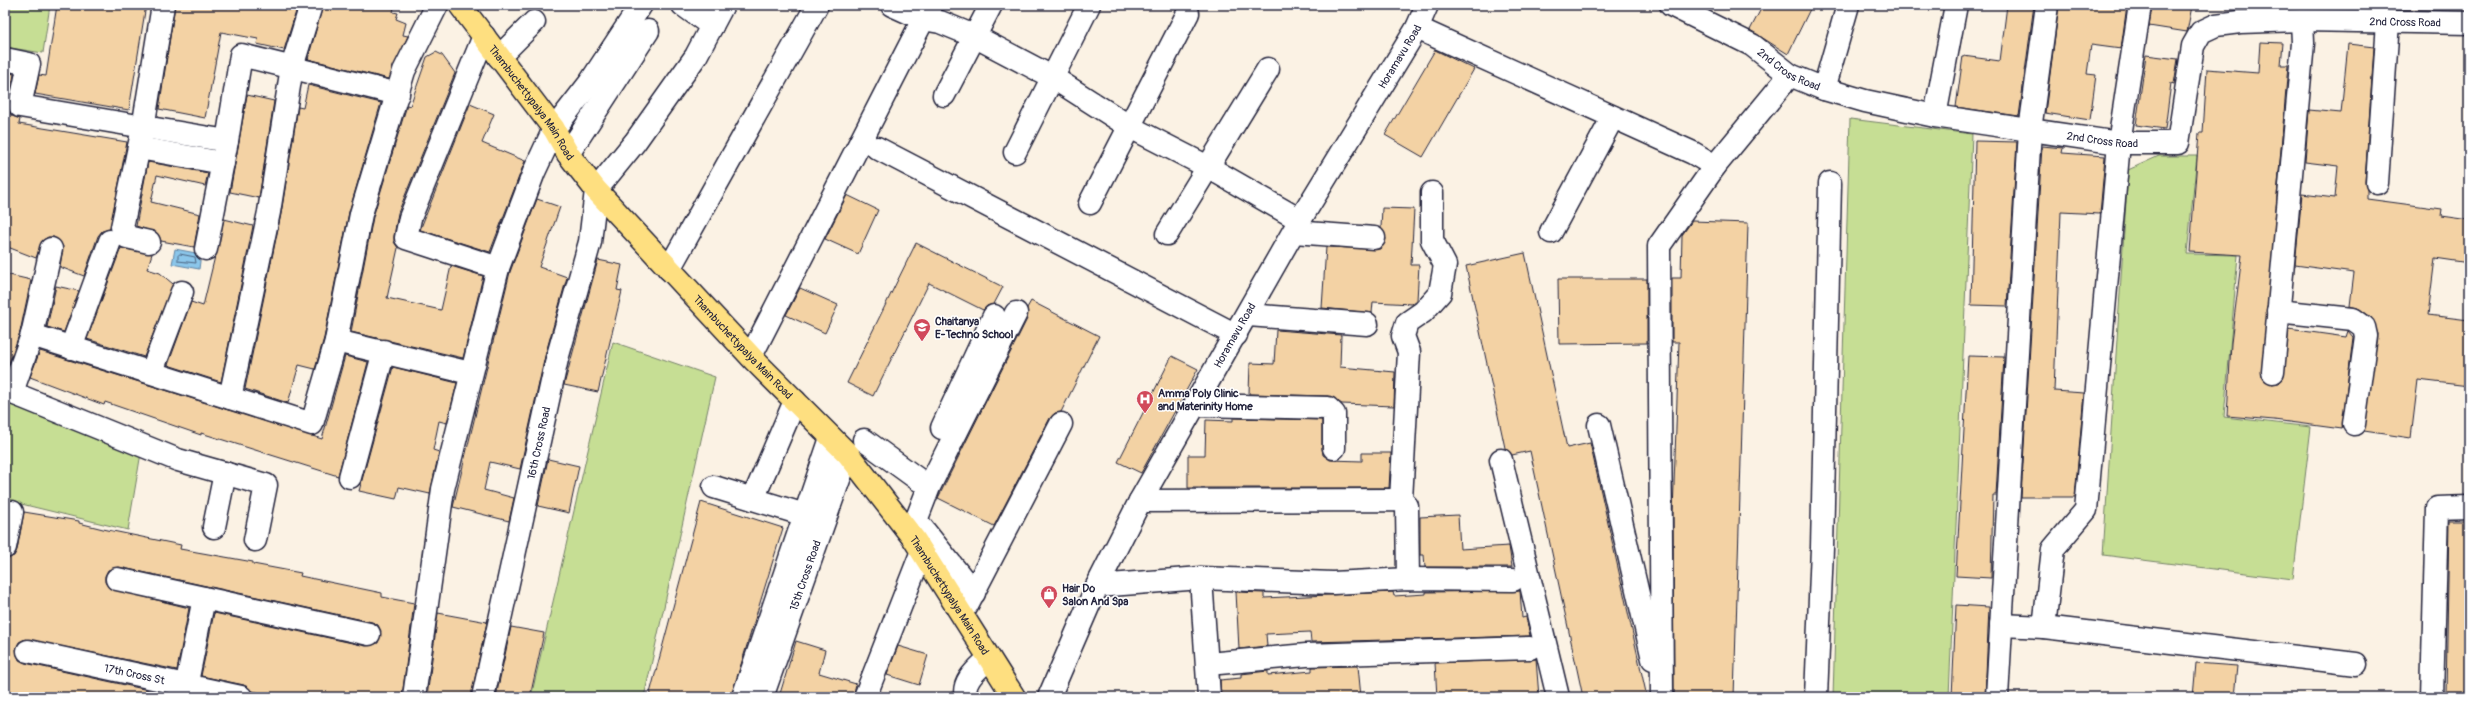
<svg xmlns="http://www.w3.org/2000/svg" width="2474" height="702" font-family="Pangolin,sans-serif">
<style>
.green{fill:#c6de94;stroke:#748068}
.water{fill:#8bc6ea;stroke:#6184a4}
.lines{fill:none;stroke-linecap:round;stroke-linejoin:round}
.shore{stroke:#4c6481;stroke-width:1}
.building{fill:#f3d2a4;stroke:#22223b}
.minor-casing{stroke:#22223b;stroke-width:25}
.major-casing{stroke:#22223b;stroke-width:25}
.minor{stroke:#fff;stroke-width:22}
.major{stroke:#fedf80;stroke-width:22}
.labels{text-anchor:middle;stroke-width:3;stroke-linejoin:round;paint-order:stroke}
.street-label{font-size:11px;fill:#22223b;stroke:#fff}
.poi-label{font-size:11px;font-weight:bold;fill:#22223b;stroke:#fff;text-anchor:start}
</style>
<rect width="100%" height="100%" fill="#fbf2e4"/>
<filter id="ink" filterUnits="userSpaceOnUse"><feTurbulence type="fractalNoise" baseFrequency=".025" numOctaves="2"/><feDisplacementMap in="SourceGraphic" scale="8" xChannelSelector="R" yChannelSelector="G"/><feConvolveMatrix kernelMatrix="1 2 1 2 8 2 1 2 1" color-interpolation-filters="sRGB"/></filter>
<g filter="url(#ink)">
<path class="green" d="M5,5H50L43,53L5,47Z
M1850,119L1972,134L1949,697H1833Z
M2159,156H2197L2187,254L2238,255L2224,417L2311,427L2293,579L2103,555L2128,170Z
M613,342L715,377L644,697H531Z
M5,403L141,453L128,530L5,500Z"/>
<path class="water" d="M175,249L201,254L199,269L172,264Z"/>
<g class="lines">
<path class="shore" d="M180,254L195,257L196,263L178,261V256Z"/>
</g>
<path class="building" d="M57,5H146L129,110L35,94L39,75L46,76Z
M175,5H298L284,50L257,44L258,39L221,32L205,118L159,109Z
M323,5H383L394,8L393,12L398,13L396,19L406,23L403,35L408,36L389,79L308,59Z
M1763,5H1812L1788,54L1750,30Z
M2007,5H2034L2019,116L1956,107L1963,56L2000,61Z
M2059,5H2127L2121,49L2091,45L2087,74L2096,75L2090,120L2045,113Z
M2152,5L2192,6L2187,32L2149,26Z
M2260,42L2283,43L2281,65H2288L2262,377L2271,384L2279,383L2283,379L2289,329L2346,337L2348,331L2353,337L2342,429L2274,420L2227,416L2231,343L2242,255L2190,252L2199,133H2203L2207,69L2258,73Z
M2348,44L2374,47L2365,182L2367,190V199L2442,209L2441,216L2469,220V263L2435,258L2428,315L2469,320V386L2418,380L2411,438L2364,431L2378,334L2371,317L2360,309L2350,306L2354,273L2295,265L2302,194L2335,198L2338,166L2305,162L2309,110L2341,113Z
M1435,50L1474,69L1423,157L1385,135Z
M436,52L442,55L455,73L398,213L394,236V242L398,248L387,298L441,310L451,266L483,276L463,358L351,332L373,217L407,105L410,106L427,57Z
M2146,55L2178,59L2174,84L2171,83L2165,129L2136,125Z
M5,72L14,74L8,110L12,116L20,119L19,124L127,142L110,229L102,231L98,236L84,276L60,267L63,246L54,237H48L42,241L36,258L5,246Z
M308,85L381,103L349,212L324,338L315,369L299,365L288,403L245,389L281,214L298,107L303,108Z
M247,95L274,101L259,198L230,192Z
M470,104L494,114L482,143L525,161L490,252L420,230Z
M1975,141L2017,142L2007,306L1971,305Z
M2042,146L2063,148L2062,153L2105,156L2100,214L2061,212L2054,391L2084,393L2075,497H2021Z
M148,162L208,173L205,186L157,175L151,202L200,214L194,247L161,241L157,233L136,226Z
M847,195L878,210L858,254L825,239Z
M537,199L560,207L539,267L567,277L545,356L520,469L490,462L484,490L514,498L509,521L453,507L510,272Z
M1382,208L1414,209L1411,265H1419L1417,300L1412,304L1373,302L1372,313L1322,308L1326,247L1380,249L1386,239L1381,228Z
M224,219L253,226L221,382L168,365L191,302L203,306Z
M1692,221L1748,223L1734,697H1674L1673,513L1679,342H1672V278H1681L1682,235Z
M916,243L1003,287L994,304L987,306L983,310L929,283L873,396L847,383Z
M121,248L152,254L147,269L160,273L173,284L144,357L87,339Z
M1525,253L1567,448L1590,443L1647,697H1583L1530,451L1512,455L1505,448L1466,266Z
M598,260L622,265L617,290L622,291L598,392L564,385Z
M5,274L31,280L20,332L7,369Z
M1558,279H1647V343L1559,344Z
M56,286L79,291L64,332L47,327Z
M800,288L838,305L825,333L786,315Z
M1031,301L1099,336L1061,412L1055,413L1050,418L994,526L938,498L1027,319V308Z
M1276,330L1341,335L1340,367L1395,372L1394,406L1342,404L1328,396L1249,394L1250,363L1274,364Z
M40,351L322,439L345,356L368,362L338,476L201,433V435L105,402L104,405L30,377Z
M1172,356L1198,369L1141,473L1118,462Z
M1968,356L2004,357L1996,495H1993L1991,578L1956,576Z
M393,367L457,383L447,423L439,421L433,450L439,452L430,494L399,487L396,499L359,491Z
M1233,418L1322,420V448L1323,455L1330,460L1362,461V453H1391L1389,488H1188V455H1205L1206,420L1233,421Z
M548,459L579,466L569,513L538,506Z
M701,502L783,528L731,697H649Z
M24,512L79,521V523L103,529L181,545L180,549L253,562V564L301,573L300,576L382,593V597L414,603L402,697H282L251,691L244,685L201,676L214,613L366,646L378,643L381,631L378,625L372,622L119,567L108,570L105,576V582L109,588L189,608L177,670L25,639L19,642L16,649L19,660L25,663L148,690L147,697H5V559L14,556L17,550Z
M1458,515L1460,549L1509,546L1512,567H1425L1424,555H1420V517Z
M2449,521H2469V697H2446Z
M1520,591L1522,618L1526,617L1530,636L1311,642L1310,632L1266,634L1267,646L1239,649L1236,592L1264,593V598L1393,592L1394,596L1426,594V592Z
M1956,605L1989,607L1985,697H1952Z
M438,613L487,622L471,697H427Z
M511,627L544,633L530,697H496Z
M796,641L825,650L819,673L856,684L853,697H779Z
M898,646L928,655L919,685L887,675Z
M1536,659L1539,697H1437L1435,663Z
M2196,663L2237,666L2234,697H2193Z
M1358,666L1361,697H1221L1220,680L1241,678V674L1268,671V675L1312,671V667Z"/>
<g class="lines">
<defs>
<g id="minor">
<path d="M683,5L712,26"/>
<path d="M892,5L923,19L940,22L974,36L1052,77L1130,127L1208,167L1300,220"/>
<path id="s1" d="M1671,5L1752,45L1790,75L1824,89L1865,101L1935,116L2119,143H2178L2193,46L2201,32L2216,25L2240,22L2302,20L2469,23"/>
<path d="M1417,28L1693,153L1715,166L1659,246L1662,697"/>
<path d="M484,36L410,218L406,238L498,268"/>
<path d="M499,57L534,22"/>
<path d="M5,59L29,64L20,106L227,141L241,55L398,94"/>
<path d="M1824,89L1848,5"/>
<path d="M944,95L991,5"/>
<path d="M1935,116L1956,5"/>
<path d="M139,148L223,163"/>
<path d="M877,148L1236,335"/>
<path d="M1015,152L1089,5"/>
<path d="M568,154L648,31"/>
<path d="M1715,166L1790,75"/>
<path d="M2377,183L2388,22"/>
<path d="M1090,203L1188,13"/>
<path d="M1294,232L1374,238"/>
<path d="M1551,232L1613,117"/>
<path d="M1167,234L1268,69"/>
<path d="M149,242L127,237L122,227L143,128L163,5"/>
<path d="M206,249L227,141"/>
<path d="M669,269L817,5"/>
<path d="M2278,311L2353,319L2364,327L2366,336L2354,424"/>
<path d="M1248,315L1367,324"/>
<path d="M32,335L51,249"/>
<path d="M336,341L470,373"/>
<path d="M71,348L110,241"/>
<path d="M751,356L930,6"/>
<path d="M152,371L182,292"/>
<path d="M2273,372L2303,43L2302,20"/>
<path d="M5,390L178,460L266,485L255,540"/>
<path d="M12,392L32,335L312,424L336,341L361,214L404,71L437,5"/>
<path d="M230,398L269,212L292,67L311,5"/>
<path d="M1196,405L1328,408L1334,414V448"/>
<path d="M1599,425L1653,659"/>
<path d="M942,428L994,316"/>
<path d="M864,440L919,480"/>
<path d="M1501,460L1558,697"/>
<path d="M350,477L384,351"/>
<path d="M714,487L805,515"/>
<path d="M753,499L795,401"/>
<path d="M1401,500L1409,352L1403,336L1407,323L1423,312L1440,293L1445,265L1432,240V193"/>
<path d="M1140,501L1401,500L1407,506L1408,579"/>
<path d="M214,527L225,473"/>
<path d="M5,547L12,512"/>
<path d="M1201,578L1209,697"/>
<path d="M117,579L369,634"/>
<path d="M1097,586L1201,578L1333,583L1408,579L1513,580"/>
<path d="M974,593L919,524L917,518L929,487L1016,313"/>
<path d="M967,605L1061,424"/>
<path d="M2001,625L2044,627L2053,549L2086,510L2119,143L2140,5"/>
<path d="M2044,627L2356,664"/>
<path id="s2" d="M28,651L241,697"/>
<path d="M1208,664L1306,655L1530,648"/>
<path d="M184,697L204,598"/>
<path d="M414,697L443,489L498,268L534,172L554,129L589,84L641,5"/>
<path id="s3" d="M483,697L557,359L590,242L596,190L635,142L696,56L723,5"/>
<path d="M743,697L831,438"/>
<path id="s4" d="M762,697L848,454"/>
<path d="M865,697L922,551"/>
<path d="M966,697C961,681 979,668 989,658"/>
<path id="s5" d="M1049,697L1097,586L1140,501L1300,220L1417,28L1427,5"/>
<path d="M1816,697L1822,548L1830,183"/>
<path d="M1997,697L2030,130L2047,5"/>
<path d="M2432,697L2437,508L2469,507"/>
</g>
<g id="major">
<path id="s6" d="M460,5L554,129L568,154L596,190L755,361L848,454L914,539L1014,697"/>
</g>
</defs>
<use href="#minor" class="minor-casing"/>
<use href="#major" class="major-casing"/>
<use href="#minor" class="minor"/>
<use href="#major" class="major"/>
</g>
</g>
<defs>
<symbol id="school-pin" viewBox="-11 -11 22 30"><path d="M0 17L-7.5 6A9.5 9.5 0 1 1 7.5 6Z" fill="#d1495b" stroke="#fff"/><path d="M0-5L7-2L0 1L-7-2ZM-4 1L0 2.5L4 1V4Q0 6-4 4Z" fill="#fff"/></symbol>
<symbol id="hospital-pin" viewBox="-11 -11 22 30"><path d="M0 17L-7.5 6A9.5 9.5 0 1 1 7.5 6Z" fill="#d1495b" stroke="#fff"/><path d="M-5-5h3v3.5h4V-5h3V5h-3V1.5h-4V5h-3Z" fill="#fff"/></symbol>
<symbol id="shop-pin" viewBox="-11 -11 22 30"><path d="M0 17L-7.5 6A9.5 9.5 0 1 1 7.5 6Z" fill="#d1495b" stroke="#fff"/><path d="M-5-2.5h2.3a2.7 3.5 0 0 1 5.4 0H5L5.5 6h-11ZM-1.5-2.5h3a1.5 2.3 0 0 0-3 0Z" fill="#fff"/></symbol>
</defs>
<g fill-rule="evenodd">
<use href="#school-pin" x="912" y="317" width="20" height="27"/>
<use href="#hospital-pin" x="1135" y="389" width="20" height="27"/>
<use href="#shop-pin" x="1039" y="584" width="20" height="27"/>
</g>
<g class="labels">
<g class="street-label">
<text dy="4" stroke="none"><textPath href="#s1" startOffset="855">2nd Cross Road</textPath></text>
<text dy="4" stroke="none"><textPath href="#s5" startOffset="731">Horamavu Road</textPath></text>
<text dy="4" stroke="none"><textPath href="#s1" startOffset="135">2nd Cross Road</textPath></text>
<text dy="4" stroke="none"><textPath href="#s6" startOffset="121">Thambuchettypalya Main Road</textPath></text>
<text dy="4" stroke="none"><textPath href="#s1" startOffset="459">2nd Cross Road</textPath></text>
<text dy="4" stroke="none"><textPath href="#s5" startOffset="407">Horamavu Road</textPath></text>
<text dy="4" stroke="none"><textPath href="#s6" startOffset="445">Thambuchettypalya Main Road</textPath></text>
<text dy="4" stroke="none"><textPath href="#s3" startOffset="260">16th Cross Road</textPath></text>
<text dy="4" stroke="none"><textPath href="#s4" startOffset="129">15th Cross Road</textPath></text>
<text dy="4" stroke="none"><textPath href="#s6" startOffset="769">Thambuchettypalya Main Road</textPath></text>
<text dy="4" stroke="none"><textPath href="#s2" startOffset="109">17th Cross St</textPath></text>
</g>
<g class="poi-label">
<text x="935" y="325">Chaitanya<tspan x="935" dy="13">E-Techno School</tspan></text>
<text x="1158" y="397">Amma Poly Clinic<tspan x="1158" dy="13">and Materinity Home</tspan></text>
<text x="1062" y="592">Hair Do<tspan x="1062" dy="13">Salon And Spa</tspan></text>
</g>
</g>
<rect width="2474" height="702" fill="none" stroke="#fff" stroke-width="20"/>
<rect x="10" y="10" width="2454" height="682" fill="none" stroke="#22223b" stroke-width="1.5" filter="url(#ink)"/>
</svg>
